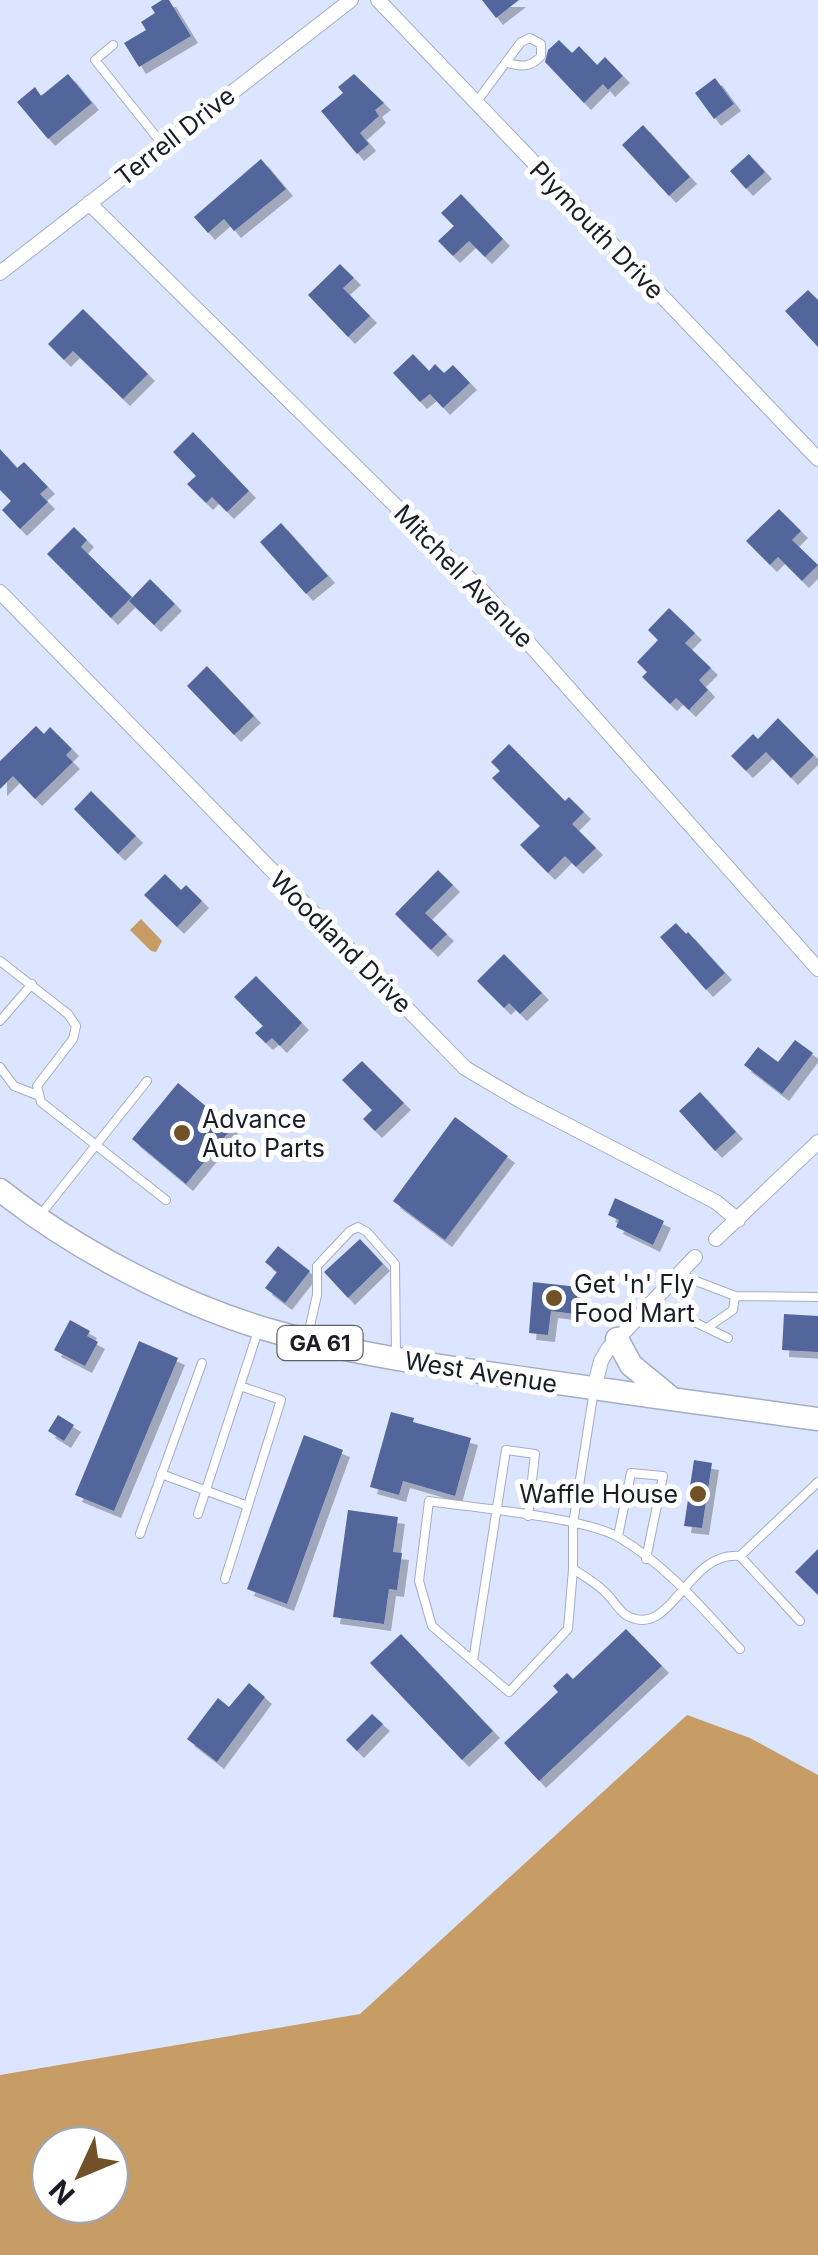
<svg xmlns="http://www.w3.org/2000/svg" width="818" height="2255" font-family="Inter,sans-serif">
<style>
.forest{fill:#c79c65;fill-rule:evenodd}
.water{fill:#c69b65}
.building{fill:#53669b;filter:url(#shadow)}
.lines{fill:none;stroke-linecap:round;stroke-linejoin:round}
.service-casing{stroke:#a4adc5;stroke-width:10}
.minor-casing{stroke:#a4adc5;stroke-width:16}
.primary-casing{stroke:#a4adc5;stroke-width:25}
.service{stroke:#fff;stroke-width:8}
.minor{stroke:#fff;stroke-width:14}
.primary{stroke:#fff;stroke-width:22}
.poi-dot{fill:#715127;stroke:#fff;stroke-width:4}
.labels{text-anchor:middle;stroke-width:10;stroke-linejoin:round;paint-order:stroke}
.shield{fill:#fff;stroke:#5f6167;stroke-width:2.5}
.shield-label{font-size:22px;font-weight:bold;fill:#1a1d26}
.street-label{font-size:25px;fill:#1a1d26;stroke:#fff}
.poi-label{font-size:25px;fill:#1a1d26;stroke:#fff;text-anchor:start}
</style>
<defs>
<filter id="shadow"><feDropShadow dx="7" dy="7" stdDeviation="0" flood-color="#0004"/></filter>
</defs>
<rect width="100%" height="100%" fill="#dbe5ff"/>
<path class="forest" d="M687,1715L750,1738L818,1775V2255H0V2075L360,2014ZM50,2145H110V2205H50Z"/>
<path class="water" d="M141,919L162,941L156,952L151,951L130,930Z"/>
<path class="building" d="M162,0H169L191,36L139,67L124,43L146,30L141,22L155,13L151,7Z
M482,0H519L496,18Z
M559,40L572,53L579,46L597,65L605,57L623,76L608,90L603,84L584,103L545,62L548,50Z
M68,74L92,103L48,139L17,102L35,87L41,96Z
M354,74L384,103L375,110L379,116L360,133L369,144L357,154L321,111L343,93L338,87Z
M715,78L734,104L714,119L695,93Z
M643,125L690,177L669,196L622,145Z
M749,154L765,172L746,189L730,171Z
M261,159L286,189L234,231L224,219L208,233L194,217Z
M461,194L503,239L485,257L469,241L453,256L438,241L454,226L441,213Z
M340,264L354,278L343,288L370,316L348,337L308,295Z
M808,290L818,300V347L785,311Z
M83,309L148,374L123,399L73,351L64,360L48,344Z
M413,354L429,371L435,364L444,373L453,365L470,383L443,408L430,394L420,402L393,373Z
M193,432L249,491L227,512L212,497L206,503L187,484L196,476L173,452Z
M0,449L17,468L24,462L48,487L40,494L48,502L20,529L2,510L11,501L0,490Z
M779,509L801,531L792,540L818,565L802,581L778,557L770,565L746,541Z
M281,523L328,576L306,594L260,542Z
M74,527L87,540L81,547L132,597L111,618L47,554Z
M150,579L175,604L154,625L129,601Z
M669,608L695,633L685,643L711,668L699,680L708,690L689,710L676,698L670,704L642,677L647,672L637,662L658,640L648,630Z
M207,666L254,716L234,735L187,686Z
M778,718L814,755L791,778L766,752L746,771L731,756L753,734L758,739Z
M36,726L44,734L50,727L72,749L66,755L73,762L35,799L13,776L0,789V761Z
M509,744L565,801L569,797L584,812L572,824L596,848L576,867L565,856L548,873L520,845L540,826L492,778L500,771L491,762Z
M91,791L136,836L118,854L74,809Z
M438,870L453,885L425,913L447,934L431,950L395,914Z
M165,874L181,890L186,885L202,901L177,927L144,895Z
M676,923L686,934L688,932L725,973L706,990L660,937Z
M504,954L542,993L520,1014L509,1003L504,1008L477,981Z
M256,976L302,1023L280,1046L272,1038L266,1043L255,1033L263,1026L234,997Z
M795,1040L813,1053L782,1094L744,1065L758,1047L778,1062Z
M362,1061L404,1103L375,1131L363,1119L372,1110L342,1080Z
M178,1083L232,1128L186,1184L132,1139Z
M700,1092L736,1132L715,1151L679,1111Z
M455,1117L508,1156L445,1240L393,1201Z
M615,1198L664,1221L653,1245L616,1227L619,1220L608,1215Z
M360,1239L383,1264L348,1298L324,1272Z
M278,1246L310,1271L285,1303L265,1288L277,1272L265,1262Z
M533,1282L578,1287L575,1314L551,1311L548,1335L529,1333Z
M784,1314L818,1316V1352L782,1350Z
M70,1320L90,1331L87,1336L98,1342L85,1366L54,1350Z
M139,1341L178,1358L114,1511L75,1495Z
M391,1412L414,1418L413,1422L471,1438L455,1496L403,1481L399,1495L370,1487Z
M58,1415L74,1425L64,1441L48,1431Z
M304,1435L343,1450L287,1604L247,1589Z
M694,1460L712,1463L702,1528L684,1526Z
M348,1510L398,1517L393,1552L402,1553L397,1590L389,1589L384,1624L333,1617Z
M818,1549V1595L795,1572Z
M626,1629L662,1666L539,1781L504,1743L558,1692L553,1686L567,1673L573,1679Z
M401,1634L493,1731L462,1760L370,1663Z
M249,1683L265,1697L217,1762L187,1739L218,1698L229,1707Z
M372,1714L383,1724L357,1751L346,1740Z"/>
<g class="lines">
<defs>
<path id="service" d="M113,45L95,60L163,145
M475,104L521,42L530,38L541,44V56C531,67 523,67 508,63
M0,961L68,1014L76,1026L73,1039L37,1086L41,1102L166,1200
M0,1021L32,984
M0,1067L14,1086L37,1095
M41,1214L147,1081
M678,1274L735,1296L818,1297
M652,1302L728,1338
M707,1328L733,1310L735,1296
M308,1335L317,1295V1266L350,1231L358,1227L367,1232L395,1264L396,1355
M161,1474L248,1506
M198,1514L258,1331
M140,1534L202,1363
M618,1536L631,1473L663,1476L646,1559
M740,1556L800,1621
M573,1569V1524L594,1390
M225,1579L281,1400L240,1386
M740,1649C703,1609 667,1566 620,1538C585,1517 474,1508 429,1501L419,1581L432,1626L509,1692L568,1629L573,1569C584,1576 596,1583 605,1592C612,1598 618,1610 626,1615C672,1642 686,1550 740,1556L818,1482
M473,1661L506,1450L535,1454L528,1516"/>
<path id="minor" d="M378,0L818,459
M89,203L485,594L818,969
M0,273L351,0
M0,592L465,1068L521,1101L716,1202L738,1220
M716,1239L818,1142
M594,1389L601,1361L608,1349L695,1257"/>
<path id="primary" d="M0,1190C72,1247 173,1301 262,1328C342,1352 425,1364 508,1376C611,1391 715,1405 818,1419
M617,1339L631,1365L670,1397"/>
</defs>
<use href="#service" class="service-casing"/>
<use href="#minor" class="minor-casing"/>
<use href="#primary" class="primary-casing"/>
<use href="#service" class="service"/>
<use href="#minor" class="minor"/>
<use href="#primary" class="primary"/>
</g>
<g class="poi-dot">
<circle cx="182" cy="1133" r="10"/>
<circle cx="554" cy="1298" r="10"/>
<circle cx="698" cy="1494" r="10"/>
</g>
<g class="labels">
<rect class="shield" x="277.5" y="1326" width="85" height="34" rx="8"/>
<g class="shield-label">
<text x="320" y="1351">GA 61</text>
</g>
<g class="street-label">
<text transform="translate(175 136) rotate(-38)" y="9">Terrell Drive</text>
<text transform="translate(597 230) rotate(46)" y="9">Plymouth Drive</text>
<text transform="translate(464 576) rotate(46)" y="9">Mitchell Avenue</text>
<text transform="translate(341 942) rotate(45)" y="9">Woodland Drive</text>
<text transform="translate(481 1372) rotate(9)" y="9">West Avenue</text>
</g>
<g class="poi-label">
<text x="202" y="1128">Advance<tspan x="202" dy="29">Auto Parts</tspan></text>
<text x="574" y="1293">Get 'n' Fly<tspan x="574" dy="29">Food Mart</tspan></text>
<text x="678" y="1503" text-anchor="end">Waffle House</text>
</g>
</g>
<g transform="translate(80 2175) rotate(226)"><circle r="48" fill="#ffffff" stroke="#a3a5a8" stroke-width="2.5"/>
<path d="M0-8L18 38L0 25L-18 38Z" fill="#715127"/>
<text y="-15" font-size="28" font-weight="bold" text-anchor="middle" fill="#1a1d26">N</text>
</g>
</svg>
